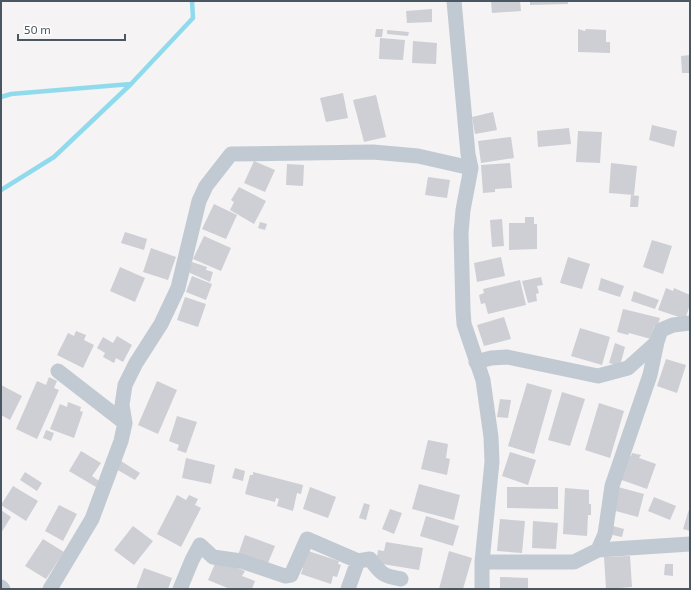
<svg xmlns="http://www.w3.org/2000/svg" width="691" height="590" font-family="'Exo 2',sans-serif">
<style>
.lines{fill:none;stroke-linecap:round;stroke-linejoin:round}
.stream{stroke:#90daee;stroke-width:4.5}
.building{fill:#cdcfd5}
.street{stroke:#c1cad2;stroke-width:15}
</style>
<rect width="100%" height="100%" fill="#f5f3f3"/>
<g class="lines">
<path class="stream" d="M1,97L11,94L131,84
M1,190L54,157L131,84L193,18L192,1"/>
</g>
<path class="building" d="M491,1H520L521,11L492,13Z
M530,1H568V4L530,5Z
M432,9V22L407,23L406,11Z
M376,29H383L382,37H375Z
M578,29L585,31L586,29L606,30V42H610V53L578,52Z
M387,30L409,32L408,36L387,34Z
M380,38L405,40L403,60L379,59Z
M413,41L437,43L436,64L412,63Z
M690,55V73H682L681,56Z
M343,93L348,118L326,122L320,98Z
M376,95L386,137L364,142L353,100Z
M493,112L497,130L475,134L472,117Z
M652,125L677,131L674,147L649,140Z
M569,128L571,144L538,147L537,131Z
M578,131L602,132L600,163L576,162Z
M511,137L514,158L481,163L478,141Z
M254,161L275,170L265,192L244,183Z
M510,163L512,188L495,189V192L483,193L481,165Z
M611,163L637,166L634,195L609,193Z
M287,164L304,165L303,186L286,185Z
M428,177L450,180L447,198L425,195Z
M239,187L266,201L254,224L230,210L234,202L231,200Z
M631,195L639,196L638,207H630Z
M214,204L237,215L226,239L202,229Z
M525,217H534V224H537V249L509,250V223H525Z
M502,219L504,246L492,247L490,220Z
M260,222L267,224L265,230L258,228Z
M125,232L147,239L144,250L121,243Z
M204,236L231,248L221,271L193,259Z
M652,240L672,246L663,274L643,267Z
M151,248L176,257L168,280L143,272Z
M501,257L505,276L477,282L474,263Z
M568,257L590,264L582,289L560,283Z
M192,262L207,267L206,270L213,272L210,282L188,272Z
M120,267L145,278L135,302L110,291Z
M192,276L212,284L206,300L186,292Z
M541,277L543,285L537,286L539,293L536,294L537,301L528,303L522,281Z
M601,278L624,286L620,297L598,290Z
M520,280L526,305L488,314L485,303L481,304L479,295L484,293L483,289Z
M666,288L673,291L674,288L690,295V305L685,319L658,310Z
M634,291L659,300L655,309L631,301Z
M185,297L206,304L198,327L177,320Z
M623,309L660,318L657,327L654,326L651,339L629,333L628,335L617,332Z
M504,317L511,339L484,346L477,325Z
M580,328L610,337L602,365L571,356Z
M76,331L86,335L84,340L94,345L83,368L57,355L68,333L74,336Z
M117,336L132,345L123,362L116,358L114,363L103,357L105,353L97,348L103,337L113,343Z
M615,343L625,347L620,366L609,363Z
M666,359L686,365L677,393L657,386Z
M49,377L57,381L54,388L59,390L37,439L16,429L37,381L46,385Z
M157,381L177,390L158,434L138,425Z
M527,383L552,390L534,454L508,446Z
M1,385L22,396L10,420L1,415Z
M562,392L585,399L570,446L548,440Z
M500,399L511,400L508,418L497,417Z
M68,402L81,407L80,411L83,412L74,438L50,429L60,404L67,407Z
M599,403L624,411L610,458L585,450Z
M177,416L197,422L186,453L177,450L179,445L169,441Z
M46,430L54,433L51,441L43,438Z
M428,440L448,444L446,458L450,459L447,475L421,469Z
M81,451L101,463L92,476L99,481L96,487L69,471Z
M510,452L536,460L528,485L502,476Z
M625,453L631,456L632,453L641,455L639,458L656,464L647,489L616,478Z
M186,458L215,465L211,484L182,478Z
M121,461L140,473L135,480L116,469Z
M235,468L245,471L243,481L232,478Z
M25,472L42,483L37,491L20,480Z
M253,472L303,485L301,494L297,493L293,511L277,506L279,499L276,498L275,502L245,494L250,475H253Z
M419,484L460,495L454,520L412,509Z
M13,486L38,501L26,521L1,505Z
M310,487L336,497L328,518L303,509Z
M507,487H558V509L507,508Z
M618,487L644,494L638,517L612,510Z
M565,488L589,490V504H591V515H588L587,536L563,534Z
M177,495L186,500L189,495L198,499L195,505L201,508L181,547L157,534Z
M654,497L676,506L670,520L648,511Z
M364,503L370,505L366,520L359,518Z
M59,505L77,514L63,541L45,531Z
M690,506V531L683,529Z
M390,509L402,513L394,534L382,529Z
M1,510L11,517L1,533Z
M426,516L459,526L453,546L420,536Z
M500,519L525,521L522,553L497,551Z
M533,521L558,523L556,549L532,548Z
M609,525L624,529L622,537L608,534Z
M133,526L153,541L134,565L114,550Z
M245,535L275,546L266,568L237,558Z
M43,539L64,552L46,579L25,566Z
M386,542L423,548L419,570L376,563L378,550L384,551Z
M305,550L339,561L338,564L341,565L337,577L333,576L331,584L301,574L303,568L300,567Z
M449,551L472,558L463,589H439Z
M630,556L632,587L606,589L604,557Z
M217,559L245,571L242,576L255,581L252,589H230L208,580Z
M665,564H673V576L664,575Z
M144,568L172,578L168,589H136Z
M500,577L528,578V589H500Z"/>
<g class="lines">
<path class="street" d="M454,1L468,154L471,168L463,210L461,233L463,310L464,324L483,380L491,437L492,462L482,562V589
M476,362L491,358L507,357L598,376L628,368L657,342L661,330L673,325L690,323
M125,423L122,405L125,385L136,363L161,324L178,288L199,201L206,186L231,154L373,152L418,156L471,168
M598,550L690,544
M482,562H574L598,550L605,534L612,486L650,375L657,342
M1,587L3,589
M50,589L92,519L121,441L125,423L58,371
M180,589L192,560L200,545L213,557L241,561L285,576L291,575L307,539L358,561L370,559C381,574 383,576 401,579
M348,589L358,561"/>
</g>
<rect width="691" height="590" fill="none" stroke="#4a5661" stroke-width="4"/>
<path d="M18 34v6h107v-6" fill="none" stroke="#4a5661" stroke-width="2"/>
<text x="24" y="34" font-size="12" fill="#4a5661" stroke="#ffffff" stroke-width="3" paint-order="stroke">50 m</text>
</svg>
